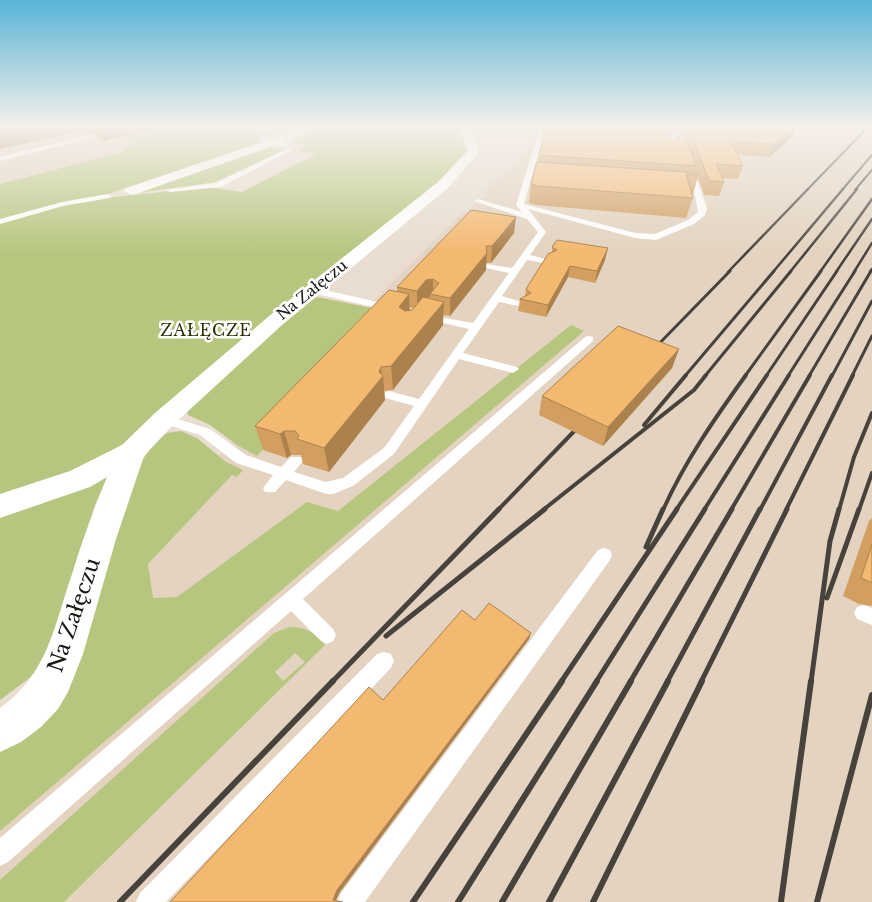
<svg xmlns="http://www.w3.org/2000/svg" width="872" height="902" font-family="'Libre Baskerville',serif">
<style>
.built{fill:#e3d3c0}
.green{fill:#b6c67e;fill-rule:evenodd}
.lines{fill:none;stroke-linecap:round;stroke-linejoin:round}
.service{fill:#fff;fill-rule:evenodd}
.minor{fill:#fff;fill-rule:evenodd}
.rail-far5{stroke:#47423c;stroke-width:2}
.rail-far4{stroke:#47423c;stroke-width:2.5}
.rail-far3{stroke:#47423c;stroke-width:3}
.rail-far2{stroke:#47423c;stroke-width:4}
.rail-far1{stroke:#47423c;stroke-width:5}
.rail{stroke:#47423c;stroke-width:6}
.wall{fill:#d29f60;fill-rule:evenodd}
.shaded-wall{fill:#ab824e}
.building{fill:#f4b970;stroke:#ab824e}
.labels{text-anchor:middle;stroke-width:5;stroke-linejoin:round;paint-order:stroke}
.far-street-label{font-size:15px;fill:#1a1612;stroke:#fff}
.far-neighbourhood-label{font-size:16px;letter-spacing:1px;fill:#2d2e03;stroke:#fff}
.near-street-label{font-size:21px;fill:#1a1612;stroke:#fff}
</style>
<rect width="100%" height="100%" fill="#e8ddd0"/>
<path class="built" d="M0,126H205L0,219Z
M534,126H872V902H0V803L121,605L218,456L461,214L470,212L469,210L481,198L488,197L485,191L523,155L531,142Z"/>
<path class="green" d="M154,126H239L279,137L269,136L256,140L260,143L105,195L0,220V184L120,153L125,151L121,149L138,144L114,134Z
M329,126H467L469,148L467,158L127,442L85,467L0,498V223L50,208L95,199L208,187L242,192L316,154L297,151L307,145L291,142L296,139L294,138Z
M270,148L288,149L215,182L137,193Z
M317,297L387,311L388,314L257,456L237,445L210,425L188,415L187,410L310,299Z
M571,325L584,331L0,831V747L122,508L140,464L153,444L167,433L181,431L197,438L226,462L243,470L237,477L232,475L148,564L153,598L177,597L307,502L338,511Z
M110,471L95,505L47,656L32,676L0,700V515Z
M289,627C306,627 314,632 325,645L64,902H0V880L274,633ZM295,653L305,662L283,681L275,672Z"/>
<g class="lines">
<path class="service" d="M128,126H139L0,161V157Z
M540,126H546L524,204L635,233L655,234L688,220L698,212L694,190L672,187L676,185L693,186L679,142L650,139L652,136L683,139L707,208L705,215L694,224L656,240L635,238L528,209L546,232L530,255L553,261L549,264L527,260L502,296L528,304L523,307L499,302L463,353L517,367L519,369L513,373L459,359L394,454L353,486L333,494H326L286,480L275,492H265L263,488L273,475L236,463L200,435L159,422L158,419L159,416L164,415L210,429L246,455L281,467L291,457H301L303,461L294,472L326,482L343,478L384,448L414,406L385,398L383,395L385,392L389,391L419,399L469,329L422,318V314L473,323L509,273L486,268V264L512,268L538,232L527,219L474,201L478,199L522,212L516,205Z
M684,126H711L714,128L711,130Z
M792,126H798V132H772L793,129Z
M262,136L287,144L288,145L285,147L260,139Z
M290,147L292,150L221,187L170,192L166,190L216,183Z
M107,194L111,196L110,198L63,206L0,224V219L62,202Z
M311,287L391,305L396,308L391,311L308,292V288Z
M589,336L593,337V341L303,599L333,629L336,635L333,641L327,644L321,641L291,611L8,862L0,866V838L585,337Z
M604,548L610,550L612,555L610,560L365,902H337L341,893L598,550Z
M863,605L872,608V625L857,619L854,613L857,607Z
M384,652L391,654L394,661L391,668L166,902H136L140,893L377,654Z"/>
<path class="minor" d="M310,126H327L136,194L131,195L124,191L126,188Z
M467,126H478L473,133L480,151L448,188L282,325L173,425L144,456L116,539L83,654L68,692L58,709L41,727L21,742L0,752V708C48,674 54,626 72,574C82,541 94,509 107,477L90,487L0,518V494L70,471L122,445L155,413L268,317L438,182L468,150L461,133Z"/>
<path class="rail-far5" d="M807,190L869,126
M842,190L872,155
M855,190L872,170"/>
<path class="rail-far4" d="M728,272L808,189
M773,272L843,189
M790,272L857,189
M820,272L872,199
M836,272L872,219
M854,272L872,243
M870,272L872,269"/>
<path class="rail-far3" d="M650,353L730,271
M685,376L774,271
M705,376L791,271
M745,376L821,271
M766,376L837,271
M788,376L855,271
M809,376L871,271
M832,376L872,301
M852,376L872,336"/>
<path class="rail-far2" d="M644,425L686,375
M498,510L584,421
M543,510L694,390L706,375
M663,510C685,461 715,418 746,375
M676,510L767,375
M704,510L789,375
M731,510L810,375
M760,510L832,375
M786,510L853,375
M839,510L854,457L872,413
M859,510L872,473"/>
<path class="rail-far1" d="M646,547L663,509
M827,598L859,509
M386,636L545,509
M332,682L499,509
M561,682L677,509
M596,682L705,509
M630,682L732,509
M667,682L760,509
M701,682L787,509
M811,682L830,541L839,509"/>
<path class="rail" d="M120,902L333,681
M413,902L562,681
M458,902L597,681
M502,902L631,681
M549,902L668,681
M593,902L702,681
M781,902L811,681
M817,902L872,695"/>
</g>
<path class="wall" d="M0,126H165L103,141L97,139L94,132L86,134L79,131L0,149Z
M690,130L792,137L769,157L737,155L743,166L738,179L722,178L724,182L719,196L704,195L698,177L693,194H691L693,198L686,218L536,205L529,203L531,184L538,162L539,155L671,143L687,140Z
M514,233L491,263H486V270L450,316L443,315V325L393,390L384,391L385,400L329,472L303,464L301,455H291L287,458L263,450L255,426L397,292V287ZM409,307L413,308L412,310H409Z
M552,247L605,260L595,283L568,277L546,317L518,311L520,299L525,296L526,289L552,252Z
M679,349L672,368L603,446L539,415L542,396Z
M872,518V606L859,604L843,596L869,521Z"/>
<path class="shaded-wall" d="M20,126H77L79,131L0,149V130Z
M83,126H92L94,132L86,134Z
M98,126H165L103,141Z
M796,126H797L792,137L769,157L774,144Z
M516,217L514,233L491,263L492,246Z
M608,248L605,260L595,283L597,271Z
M487,253L486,270L450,316V298Z
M570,266L568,277L546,317L548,305Z
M433,279V295L430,294V297L427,298L417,309V291L426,280Z
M409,294L410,317L399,307Z
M444,302L443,325L393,390L391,366Z
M679,349L672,368L603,446L608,427Z
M381,367L382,377L383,376L385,400L329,472L324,448L379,372Z
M284,431L291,455L287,458L280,434Z
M531,633L529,639L340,892L335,902L333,900L337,890Z"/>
<path class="building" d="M0,126H20L0,130Z
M546,126H666L671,143L684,132L696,166L539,155Z
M694,126H796L774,144L731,142L743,166L716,164L724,182L709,181L690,130Z
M537,162L698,173L699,175L686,174L693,198L538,186L531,184Z
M471,210L516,217L492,246H486L487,253L450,298L430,294L439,283L433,279L426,280L417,291L397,287Z
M557,240L608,248L597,271L570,266L548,305L520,299L531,293L526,289L548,254L557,250L552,247Z
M389,290L409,294L399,307L405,311L412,310L423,297L444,302L391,366L381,367L379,372L383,376L324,448L297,439L299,436L295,431H284L280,434L255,426Z
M618,326L679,349L608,427L542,396Z
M872,544V583L861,578Z
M489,603L531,633L337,890L333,900L343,902H170L369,687L383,700L462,610L475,620Z"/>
<linearGradient id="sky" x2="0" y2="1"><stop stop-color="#59b4d7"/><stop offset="0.5" stop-color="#f5f0ea"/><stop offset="1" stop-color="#f5f0ea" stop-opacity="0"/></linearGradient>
<rect width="872" height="253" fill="url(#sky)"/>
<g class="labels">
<g class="far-street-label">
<text transform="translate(312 290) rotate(-39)" y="5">Na Załęczu</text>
</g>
<g class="far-neighbourhood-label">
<text x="206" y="336">ZAŁĘCZE</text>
</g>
<g class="near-street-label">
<text transform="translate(74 615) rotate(-71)" y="7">Na Załęczu</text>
</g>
</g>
</svg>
